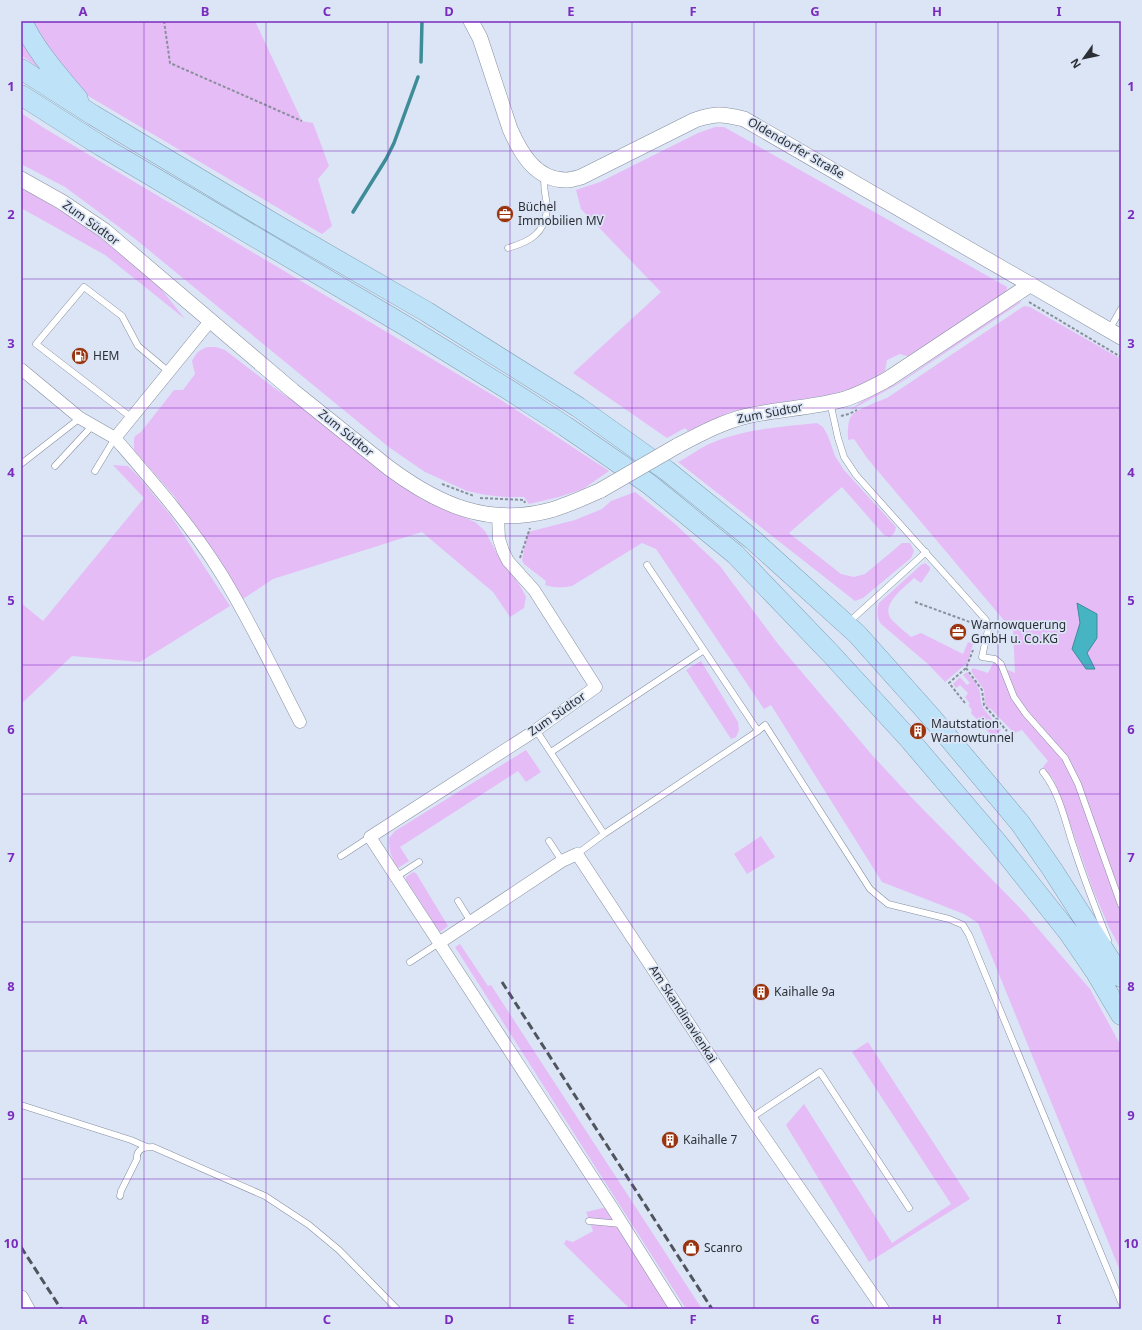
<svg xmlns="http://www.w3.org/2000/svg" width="1142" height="1330" font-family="'Noto Sans',sans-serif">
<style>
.green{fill:#e6bcf7}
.water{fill:#46b4c2;stroke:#3e8c98}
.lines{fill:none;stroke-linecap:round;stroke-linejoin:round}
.stream{stroke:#3e8c98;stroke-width:3.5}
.service-casing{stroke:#868f9f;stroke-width:7}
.minor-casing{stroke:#868f9f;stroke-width:13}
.tertiary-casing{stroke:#868f9f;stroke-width:16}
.trunk-casing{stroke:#80a0b3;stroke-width:21}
.path{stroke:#89909c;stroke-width:2;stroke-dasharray:3 2;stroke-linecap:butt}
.service{stroke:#fff;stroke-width:6}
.minor{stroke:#fff;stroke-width:12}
.tertiary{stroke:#fff;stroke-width:15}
.trunk{stroke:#bee3f8;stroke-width:20}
.rail{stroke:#4f545d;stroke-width:3;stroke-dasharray:8 4;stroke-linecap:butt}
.tertiary-bridge-casing{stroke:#868f9f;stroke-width:16;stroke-linecap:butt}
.tertiary-bridge{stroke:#fff;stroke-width:15}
.grid{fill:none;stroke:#7b2cbf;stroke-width:1;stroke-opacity:0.55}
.labels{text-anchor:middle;stroke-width:3.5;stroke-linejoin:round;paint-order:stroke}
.street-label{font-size:12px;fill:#2c3036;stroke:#dbe5f6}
.poi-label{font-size:12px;fill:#2c3036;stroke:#dbe5f6;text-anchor:start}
.neatline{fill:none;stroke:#7b2cbf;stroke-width:1.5}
.grid-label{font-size:13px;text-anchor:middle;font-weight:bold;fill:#7b2cbf}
</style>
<rect width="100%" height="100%" fill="#dbe5f6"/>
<path class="green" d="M27,21H255L302,121L313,123L329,166L318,179L332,226L322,234L90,97L70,81Z
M21,39L44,72L21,55Z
M21,113L44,128L501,400L609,471L583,489L559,497L529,504L524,497H505L486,495L467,491L425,472L390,448L134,238L65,187L21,164Z
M715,127H724L1007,287L1006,294L910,357L900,354L887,360L885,371L860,386L828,395L757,406L730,412L688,431L685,428L667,438L573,373L661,292L581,209L576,190L600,182L698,133Z
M21,189L29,192L88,227L158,285L185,319L105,255L21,208Z
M1021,301L1020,303L900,383L849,411L865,399L898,383L1011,306Z
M1024,306L1030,307L1121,359V950L1109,927L1093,890L1060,795L1053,779L1043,767L1048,761L1022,730L1014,733L990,708L988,709L985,704L984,690L971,671L973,668L988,673L993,663L1015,673L1013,631L867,458L854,439L848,440C848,433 847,421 852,415C858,409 879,401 887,398Z
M208,347H216L225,350L273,387L312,414L421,499L475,522L485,531L500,559L519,584L526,597L524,608L510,617L493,592L422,532L273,579L243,599L174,496L134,450V439L135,436L141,432L174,390H183L195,374L192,361C196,353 200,349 208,347Z
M817,423L823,427L828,436L835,456L844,470L896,527C895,532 894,535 889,537L884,535L842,487L789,533L841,574L854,577L865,574L902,543H910L914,551L911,558L863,598L855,601L678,462C688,457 697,450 707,445C742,429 779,427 817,423Z
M113,465L128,466L139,477L171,516L230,606L140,662L72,656L21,704V603L43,621L144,498Z
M635,492L674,523L720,566L778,644L872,755L911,797L1021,909L1090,989L1121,1046V1273L978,923L964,914L882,882L771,705L764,709L656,549L642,543L572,586C563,588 554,588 545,585L546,581L524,564L522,560L528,532L575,520L602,509L611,501Z
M925,563L930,567V570L921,583L914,578C904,588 879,605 892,620C898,626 905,632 911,637L921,633L963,654L968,642L973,644L967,663L945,682L929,665L880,623C877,616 877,611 879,603L921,565Z
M701,661L738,722L739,730L736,737L731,739L686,670Z
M967,672L976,683L980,692L981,702L983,708L1001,730L993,737L971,713L972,710L968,705L970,704L965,697L968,693L960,685L956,688L953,684L960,677L967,685L970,683L963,675Z
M526,750L541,772L526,782L518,771L400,847L409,861L398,868C391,858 389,851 389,838L395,831Z
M761,836L775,857L747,874L734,854Z
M413,872L416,873L448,926L440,932L406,880V877Z
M460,944L488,986L491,985L702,1309H686L455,947Z
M868,1042L970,1199L869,1262L786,1125L804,1104L892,1243L951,1204L852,1052Z
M611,1206L676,1309H630L564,1244L566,1240L573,1242L593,1231L586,1212Z"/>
<path class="water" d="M1077,603L1097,614V638L1087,653L1095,669H1086L1072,649L1080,623Z"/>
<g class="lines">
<path class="stream" d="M421,62L422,21
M353,212L386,159L394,143L418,77"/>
<defs>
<path id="service" d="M508,248C529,242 545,234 547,209C547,197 542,188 545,175
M1109,330L1121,309
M830,402L838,438L844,457L856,475L986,620L988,630L982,657L995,659L1001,664L1014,697L1026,714L1065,758L1078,784L1121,905
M132,418L36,344L84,287L122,316L138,346L169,372
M21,464L80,418
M55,466L92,426
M95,471L115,438
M647,565L758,731L765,725L870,889L888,904L949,919L963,925L969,935L1121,1302
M848,623L926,552
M536,730L604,834L577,854
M551,752L704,650
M1043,772C1060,793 1065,822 1074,848C1084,879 1096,910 1108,940
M604,834L758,731
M549,841L562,861
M341,856L370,837
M396,877L419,862
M458,901L471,922
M410,962L439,943
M21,1105L131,1140L147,1147
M751,1118L820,1072L909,1208
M120,1196L121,1191L137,1159C136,1149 144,1147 153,1147L265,1196L309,1225L339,1250L397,1309
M589,1221L621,1224"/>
<path id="minor" d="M211,320L115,438C152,481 190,524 220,572C250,620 274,672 300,722
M21,369L80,418L115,438
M498,516L499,539L503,551L508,561L534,590L596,687L536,730L370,837L611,1206L676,1309
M439,943L562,861L577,854L751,1118L883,1309"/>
<path id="tertiary" d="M471,21L480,38L510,129C521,154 536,180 566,180C571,180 577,178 581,177L695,120C716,113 723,114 744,119L1121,337
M21,179L62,202L105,231L293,391L389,468C439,505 488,527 551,510C568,505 585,497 601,490
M677,446C700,434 722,422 747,416C778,409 810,408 841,400C857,396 873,387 888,379L1031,284
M21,1298L27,1309"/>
<path id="trunk" d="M22,21C35,50 58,75 78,99
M21,69L93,115L273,223L427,312L578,407L666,470L753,540L857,634L932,718L1020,823L1052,869L1121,977
M21,95L101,146L404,325L506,388L565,426L649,484L735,554L831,654L909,739L996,841L1069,933L1095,971L1121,1015"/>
</defs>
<use href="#service" class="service-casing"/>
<use href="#minor" class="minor-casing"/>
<use href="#tertiary" class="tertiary-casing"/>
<use href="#trunk" class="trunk-casing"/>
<path class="path" d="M164,21L170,63L302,121
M1029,302L1121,357
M841,416L849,414L857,410
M442,484L474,496
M480,498L524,500L525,503
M520,558L530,528
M915,602L978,625
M966,668L982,690L984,705L1007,731
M965,703L949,683L966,668L973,650"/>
<use href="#service" class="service"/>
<use href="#minor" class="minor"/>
<use href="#tertiary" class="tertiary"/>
<use href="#trunk" class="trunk"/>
<path class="rail" d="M502,982L712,1309
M21,1247L61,1309"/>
<defs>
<path id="tertiary-bridge" d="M601,490L677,446"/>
</defs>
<use href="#tertiary-bridge" class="tertiary-bridge-casing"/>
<use href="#tertiary-bridge" class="tertiary-bridge"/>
</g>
<path class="grid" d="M144,21V1309M266,21V1309M388,21V1309M510,21V1309M632,21V1309M754,21V1309M876,21V1309M998,21V1309M21,151H1121M21,279H1121M21,408H1121M21,536H1121M21,665H1121M21,794H1121M21,922H1121M21,1051H1121M21,1179H1121"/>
<defs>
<symbol id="office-disc" viewBox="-11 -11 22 22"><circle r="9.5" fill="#9a340f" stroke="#dbe5f6"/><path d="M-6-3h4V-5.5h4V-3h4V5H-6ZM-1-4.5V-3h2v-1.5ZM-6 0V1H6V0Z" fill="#fff"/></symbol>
<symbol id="fuel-disc" viewBox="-11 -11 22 22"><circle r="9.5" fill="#9a340f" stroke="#dbe5f6"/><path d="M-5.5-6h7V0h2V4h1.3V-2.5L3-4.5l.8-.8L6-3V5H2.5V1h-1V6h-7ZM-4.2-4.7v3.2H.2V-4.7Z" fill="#fff"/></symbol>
<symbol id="building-disc" viewBox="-11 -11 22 22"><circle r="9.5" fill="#9a340f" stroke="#dbe5f6"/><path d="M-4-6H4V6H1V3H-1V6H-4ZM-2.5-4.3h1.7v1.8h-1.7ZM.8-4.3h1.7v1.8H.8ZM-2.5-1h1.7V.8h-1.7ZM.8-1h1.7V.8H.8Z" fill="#fff"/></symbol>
<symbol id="shop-disc" viewBox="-11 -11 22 22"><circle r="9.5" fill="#9a340f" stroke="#dbe5f6"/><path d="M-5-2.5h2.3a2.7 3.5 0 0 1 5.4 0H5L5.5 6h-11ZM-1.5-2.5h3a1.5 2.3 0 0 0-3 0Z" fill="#fff"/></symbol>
</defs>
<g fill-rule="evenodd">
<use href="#office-disc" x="495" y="204" width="20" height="20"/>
<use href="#fuel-disc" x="70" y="346" width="20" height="20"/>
<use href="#office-disc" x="948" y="622" width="20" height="20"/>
<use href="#building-disc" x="908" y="721" width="20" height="20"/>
<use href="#building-disc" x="751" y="982" width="20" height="20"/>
<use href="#building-disc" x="660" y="1130" width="20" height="20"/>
<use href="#shop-disc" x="681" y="1238" width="20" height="20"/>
</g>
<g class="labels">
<g class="street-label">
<text transform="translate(796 148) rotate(30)" y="4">Oldendorfer Straße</text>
<text transform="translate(91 223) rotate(36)" y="4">Zum Südtor</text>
<text transform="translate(770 413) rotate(-11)" y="4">Zum Südtor</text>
<text transform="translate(346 433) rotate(39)" y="4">Zum Südtor</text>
<text transform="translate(557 714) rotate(-35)" y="4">Zum Südtor</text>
<text transform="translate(683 1014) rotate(57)" y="4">Am Skandinavienkai</text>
</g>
<g class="poi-label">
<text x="518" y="211">Büchel<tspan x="518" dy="14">Immobilien MV</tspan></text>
<text x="93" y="360">HEM</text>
<text x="971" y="629">Warnowquerung<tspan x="971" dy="14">GmbH u. Co.KG</tspan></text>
<text x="931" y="728">Mautstation<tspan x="931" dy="14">Warnowtunnel</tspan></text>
<text x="774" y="996">Kaihalle 9a</text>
<text x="683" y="1144">Kaihalle 7</text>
<text x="704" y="1252">Scanro</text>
</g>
</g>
<rect width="1142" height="1330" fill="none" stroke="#dbe5f6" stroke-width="44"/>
<g transform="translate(1084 58) rotate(237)" stroke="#dbe5f6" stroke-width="3" paint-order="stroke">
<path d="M0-3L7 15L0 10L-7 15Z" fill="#2c3036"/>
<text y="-6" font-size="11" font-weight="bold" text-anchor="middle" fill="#2c3036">N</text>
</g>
<rect x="22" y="22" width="1098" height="1286" class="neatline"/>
<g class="grid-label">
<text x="83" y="16">A</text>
<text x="205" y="16">B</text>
<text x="327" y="16">C</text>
<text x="449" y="16">D</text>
<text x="571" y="16">E</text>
<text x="693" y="16">F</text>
<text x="815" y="16">G</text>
<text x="937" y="16">H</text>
<text x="1059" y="16">I</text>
<text x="11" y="91">1</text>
<text x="1131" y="91">1</text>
<text x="11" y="219">2</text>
<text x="1131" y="219">2</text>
<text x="11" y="348">3</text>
<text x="1131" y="348">3</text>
<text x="11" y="477">4</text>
<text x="1131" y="477">4</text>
<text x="11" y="605">5</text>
<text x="1131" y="605">5</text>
<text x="11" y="734">6</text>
<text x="1131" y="734">6</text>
<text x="11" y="862">7</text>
<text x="1131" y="862">7</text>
<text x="11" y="991">8</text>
<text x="1131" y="991">8</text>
<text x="11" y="1120">9</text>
<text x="1131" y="1120">9</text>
<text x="11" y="1248">10</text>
<text x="1131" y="1248">10</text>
<text x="83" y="1324">A</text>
<text x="205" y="1324">B</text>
<text x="327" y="1324">C</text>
<text x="449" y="1324">D</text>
<text x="571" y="1324">E</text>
<text x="693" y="1324">F</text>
<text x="815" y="1324">G</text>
<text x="937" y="1324">H</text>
<text x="1059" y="1324">I</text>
</g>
</svg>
